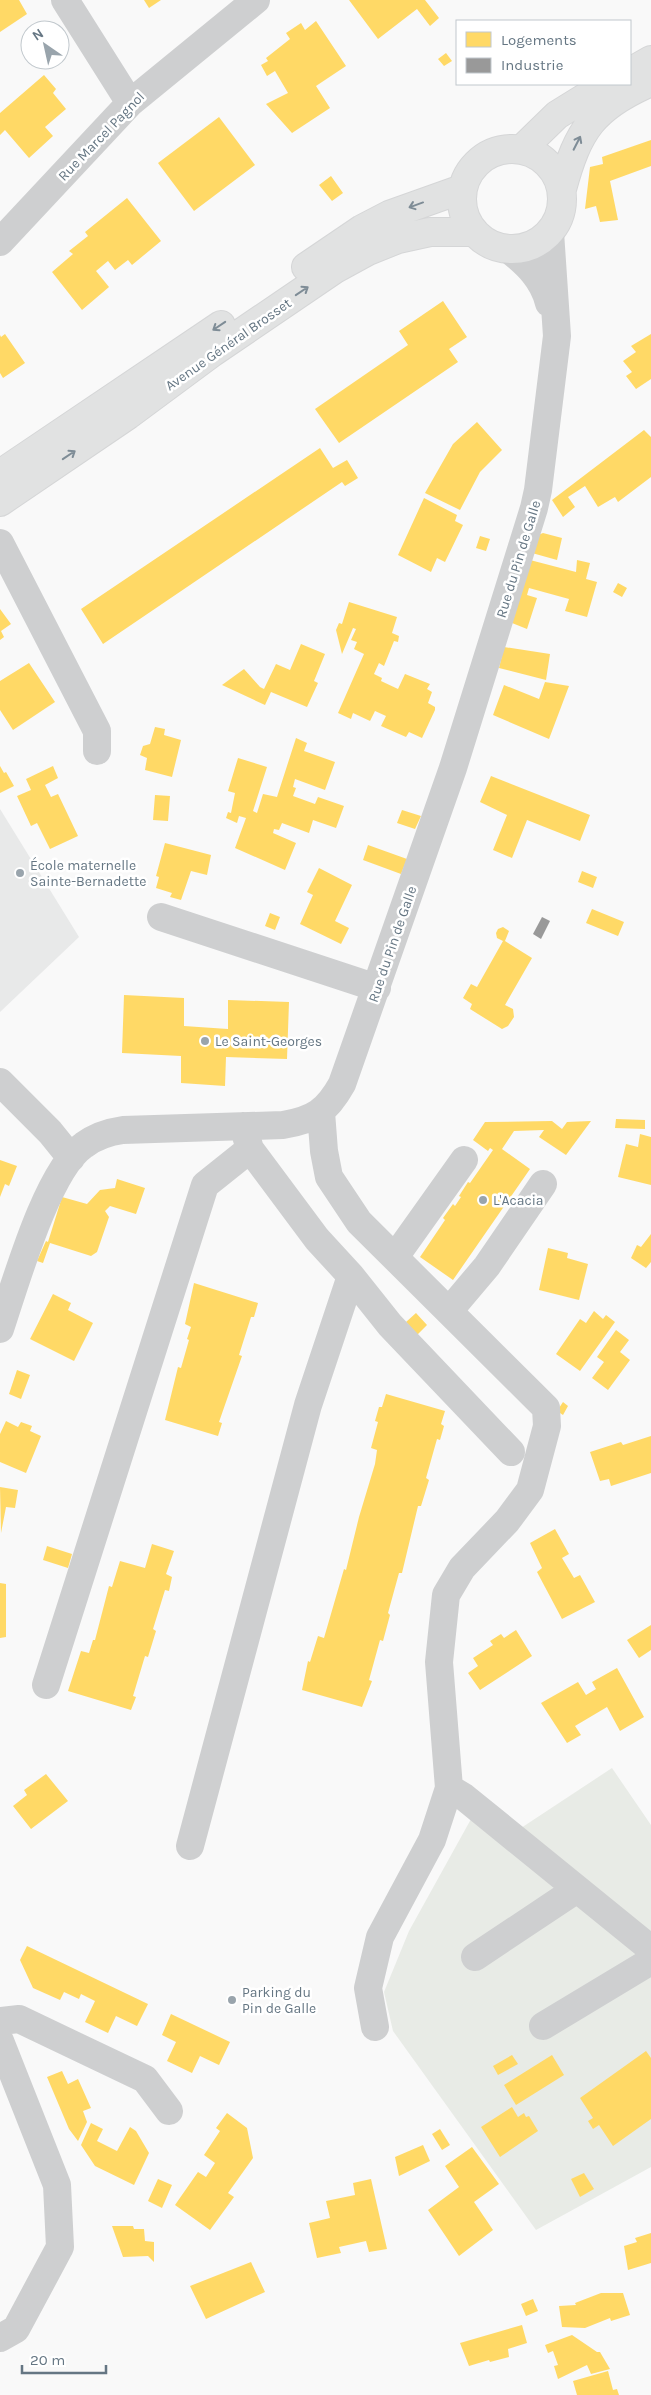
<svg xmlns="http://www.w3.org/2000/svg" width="651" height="2395" font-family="Karla,sans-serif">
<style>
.built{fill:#e8e9e9}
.green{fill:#e8ebe6}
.homes{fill:#ffd966}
.industry{fill:#999}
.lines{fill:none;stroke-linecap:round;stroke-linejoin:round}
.major-casing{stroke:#d5d6d7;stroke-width:30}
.minor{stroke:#cecfd0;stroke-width:28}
.major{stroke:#e1e2e2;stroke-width:28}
.oneway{stroke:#7e8c96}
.poi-dot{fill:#99a4ac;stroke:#fff;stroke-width:2}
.labels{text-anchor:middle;stroke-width:5;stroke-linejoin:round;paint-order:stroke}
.street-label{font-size:14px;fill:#657683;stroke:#fff}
.poi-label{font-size:14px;fill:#657683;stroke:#fff;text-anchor:start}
</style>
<rect width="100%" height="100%" fill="#f9f9f9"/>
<path class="built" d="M0,809L79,937L0,1012Z"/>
<path class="green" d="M612,1768L651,1825V2167L536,2230L393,2031L384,1992L409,1931L481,1801L518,1830Z"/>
<path class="homes" d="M0,0H19L27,14L0,32Z
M144,0H161L149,8Z
M349,0H425L439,18L430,26L417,9L378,39Z
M316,21L346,66L316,86L330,108L292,133L266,104L288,93L275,71L267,76L261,65L268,61L266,58L290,39L286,33L301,23L305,30Z
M446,53L452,61L444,66L438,59Z
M44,75L56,89L53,93L66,109L45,127L53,136L29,158L5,130L0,135V113Z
M219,117L255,165L194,211L158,163Z
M651,140V166L610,181L618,220L600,222L596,206L585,209L590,167L603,164L602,157Z
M331,176L343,193L332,201L319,185Z
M127,198L161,241L132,265L128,260L115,270L108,261L96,271L109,287L82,310L52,272L73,254L69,251L88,236L85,232Z
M443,301L467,337L449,349L458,362L339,443L315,409L408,345L399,331Z
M5,334L25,363L3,378L0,373V335L1,337Z
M651,334V379L636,389L626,376L632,372L623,361L636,352L631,346Z
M477,422L502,450L480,472L460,510L425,493L453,444Z
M644,430L651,437V477L618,502L615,497L598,507L585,486L568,497L575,507L563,517L552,500Z
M320,448L333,468L347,460L358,478L345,486L342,482L103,644L81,609Z
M424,498L457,515L455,521L463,525L445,562L437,558L431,572L398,555Z
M543,533L562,538L557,560L532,553L538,535Z
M480,536L490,539L486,551L476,548Z
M530,560L576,572L577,560L590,563L586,579L597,582L587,617L565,611L569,599L529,588L527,595L537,598L527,629L512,623Z
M618,583L627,588L622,597L613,592Z
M349,602L397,617L392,633L399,636L398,642L394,641L384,666L379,663L374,674L382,678L381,681L398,689L405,674L430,684L427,689L432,692L428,703L435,707V710L422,738L409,732L406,737L381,726L386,716L375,711L370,721L353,713L351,719L338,713L364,654L354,649L357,642L351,640L356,629L353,628L342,654L336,630L339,623L342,624Z
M0,609L11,624L1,631L4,637L0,640Z
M301,644L325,654L314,681L318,683L307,707L271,692L265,705L222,685L244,669L260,687L264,689L276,664L290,670Z
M504,647L550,654L546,680L499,668Z
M29,663L55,702L13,730L0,710V681Z
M545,682L569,686L549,739L493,715L504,685L539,699Z
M155,727L165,729L164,735L181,740L172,777L145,770L147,758L140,755L143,746L150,744Z
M296,738L307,743L304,751L335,762L325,790L295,779L293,787L296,788L293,796L315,804L318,797L344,806L336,828L313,820L309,833L282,823L279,830L274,829L273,833L296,843L285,870L235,848L246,818L239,816L237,823L226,818L228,812L231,813L235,793L228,791L238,758L267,767L253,811L257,813L263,794L277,797Z
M0,766L4,773L6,772L14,786L0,793Z
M53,766L58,778L45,785L51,797L58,794L78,836L50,849L37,823L31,826L17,796L31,790L26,779Z
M491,776L590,815L580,841L527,820L512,858L493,850L507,815L480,802Z
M155,795L170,796L168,821L153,820Z
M402,810L421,816L415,829L397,823Z
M165,843L211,855L207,875L191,871L181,900L170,897L172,893L156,888L159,877L156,876Z
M368,845L407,859L401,874L363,860Z
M319,868L352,885L335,921L349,928L341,944L300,924L313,895L307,892Z
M582,871L597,877L593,888L578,882Z
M592,909L624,922L618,936L586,923Z
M270,913L280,917L275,930L265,926Z
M503,927L509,931L505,941L532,958L505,1005L513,1009L514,1017L508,1026L502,1029L470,1009L472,1004L463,998L471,984L477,987L503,941L497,938L496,933L498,929Z
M124,995L184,998V1026L228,1029V1000L289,1002L287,1059L226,1057L225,1086L181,1083V1056L122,1053Z
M616,1119L645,1120V1129L615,1128Z
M552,1121L562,1129L567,1122L591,1121L566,1155L539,1137L544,1130L514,1131L502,1149L530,1169L453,1280L420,1257L445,1220L443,1218L453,1204L455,1206L461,1197L459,1196L468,1182L470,1183L493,1150L490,1148L488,1151L473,1140L485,1122Z
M640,1134L651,1137V1185L618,1177L626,1144L638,1147Z
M0,1160L17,1166L9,1186L5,1184L0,1197Z
M117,1179L145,1188L136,1214L110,1206L105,1211L109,1217L97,1252L91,1256L50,1243L43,1263L37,1261L46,1241L48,1242L62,1197L87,1204L100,1190L115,1188Z
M651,1234V1262L646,1268L631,1258L637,1245L641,1247Z
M548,1248L568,1253L567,1258L588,1264L579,1300L539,1290Z
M194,1283L258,1303L254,1317H251L239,1355L242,1356L219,1422L222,1423L218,1436L165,1420L178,1367L181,1368L189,1340L187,1339L191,1327L185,1324Z
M53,1294L71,1303L68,1310L93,1323L74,1361L30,1339Z
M594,1311L603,1319L606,1315L615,1322L580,1371L556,1354L580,1319L586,1323Z
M416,1313L427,1325L417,1335L406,1322Z
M616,1330L629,1340L620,1352L630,1360L608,1390L592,1378L604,1362L597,1357Z
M17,1370L30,1375L21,1399L9,1394Z
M386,1394L445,1411L441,1424L444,1426L440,1440L437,1439L426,1478L429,1480L421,1506H418L402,1573H399L388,1613L390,1615L383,1641L380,1640L369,1680L372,1681L362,1707L302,1690L308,1661L310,1662L318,1636L324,1638L344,1569L346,1570L359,1517L375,1464L377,1450L371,1448L378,1422L375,1421L379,1407H382Z
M563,1402L568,1406L563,1415L557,1411Z
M6,1421L18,1427L21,1422L32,1426L30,1431L41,1436L26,1473L0,1462V1434Z
M651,1436V1473L611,1486L609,1479L600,1481L590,1452L621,1442L623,1445Z
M0,1487L18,1490L15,1508L6,1507L1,1533Z
M555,1529L569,1554L562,1558L574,1578L580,1575L595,1602L562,1619L537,1572L542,1568L530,1543Z
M152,1544L174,1551L166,1574L172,1577L169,1591L165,1590L153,1629L156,1631L148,1657L145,1656L133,1696L136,1697L131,1710L68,1691L81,1651L89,1653L93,1640H95L109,1586L112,1587L120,1561L145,1568Z
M47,1546L72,1554L68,1568L43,1560Z
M0,1583L6,1584V1637L0,1638Z
M651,1625V1650L639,1658L627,1640Z
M516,1630L532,1656L480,1690L468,1673L478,1666L473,1658L493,1645L490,1641L501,1634L504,1638Z
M617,1668L644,1717L620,1731L607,1707L575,1726L581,1735L567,1743L541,1703L578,1682L586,1695L596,1689L592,1682Z
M46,1774L68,1801L31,1829L13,1806L27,1795L24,1790Z
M27,1946L148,2004L137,2026L116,2016L108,2033L85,2022L95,2001L81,1994L79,1999L64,1992L60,2000L33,1988L20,1960Z
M171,2014L230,2042L219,2065L200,2056L192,2073L167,2061L176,2042L162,2035Z
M646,2051L651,2058V2119L613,2146L599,2125L593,2129L588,2121L593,2118L580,2098Z
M512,2055L518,2064L498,2075L493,2066Z
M552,2055L564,2075L516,2105L504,2085Z
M62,2071L68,2084L78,2079L91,2108L83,2111L87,2122L78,2141L69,2129L47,2077Z
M512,2107L518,2117L524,2113L526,2117L529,2116L538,2131L500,2157L481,2127Z
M227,2113L247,2128L253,2158L228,2193L234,2197L210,2230L175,2205L198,2172L206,2177L215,2163L204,2155L220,2131L216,2128Z
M91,2123L103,2129L97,2141L117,2151L130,2127L136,2131L149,2153L134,2185L95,2166L81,2145Z
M440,2129L450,2145L442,2150L432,2134Z
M423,2145L430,2161L399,2176L395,2157Z
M472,2147L499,2184L474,2202L493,2230L459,2256L428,2210L459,2187L445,2166Z
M584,2173L594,2189L580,2197L571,2179Z
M158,2179L172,2185L162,2208L148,2201Z
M371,2179L387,2249L369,2252L366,2241L339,2247L341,2253L317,2258L309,2223L330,2218L326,2201L355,2195L353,2183Z
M112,2226H133L134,2229H144L145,2241L154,2242V2262L148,2256L123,2257Z
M651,2233V2263L628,2270L624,2246L637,2242L635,2238Z
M251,2262L265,2292L206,2319L190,2286Z
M601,2293H623L630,2315L611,2321L610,2318L585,2328L562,2327L559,2306L576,2305L575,2303Z
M533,2299L538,2311L526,2316L521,2304Z
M522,2325L527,2343L508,2349L509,2357L490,2362L489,2360L469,2366L460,2343Z
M572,2335L597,2352H600L610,2369L591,2374L587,2365L558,2379L554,2366L558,2365L553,2351L548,2353L545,2345Z
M608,2371L613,2390L617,2389L619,2395H577L573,2381Z"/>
<path class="industry" d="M542,917L550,921L541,939L533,934Z"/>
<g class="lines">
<defs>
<path id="major" d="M630,72L651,60
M462 199a50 50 0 1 1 100 0a50 50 0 1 1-100 0Z
M522,149L557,115L607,84
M562,189C578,130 593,107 651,82
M306,267L362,229L389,215L462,189
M0,474L221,325
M0,502L128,415L213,352L335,269L368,251L398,239L430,232H474"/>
</defs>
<use href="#major" class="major-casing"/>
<path class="minor" d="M65,0L130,103
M0,242L130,103L256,0
M508,249C527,264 543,279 549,303
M0,543L97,731V751
M161,917L377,988
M0,1082L50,1132L71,1158
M321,1112L324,1151L329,1177L359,1222L546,1408L547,1426L530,1490L507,1521L462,1568L446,1595L439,1662L449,1788L432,1840L380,1937L368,1988L375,2027
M395,1257L464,1160
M351,1276L390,1325L511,1452
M449,1311L487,1266L543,1184
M0,1329C15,1285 47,1170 84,1145C96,1136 109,1132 123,1130L283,1125C314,1120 327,1111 342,1084L453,768L534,508L538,490L557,336L550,232
M46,1685L205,1185L250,1149
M449,1788L464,1797L651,1949
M190,1846L308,1405L351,1276L317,1239L250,1149L243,1126
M475,1957L577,1889
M0,2021L19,2019L145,2079L169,2111
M543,2026L651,1961
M0,2041L57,2185L60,2247L16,2329L0,2338"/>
<use href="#major" class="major"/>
</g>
<defs><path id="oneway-shaft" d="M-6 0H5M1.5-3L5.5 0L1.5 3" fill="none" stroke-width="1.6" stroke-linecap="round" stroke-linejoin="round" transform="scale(1.25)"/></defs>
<g class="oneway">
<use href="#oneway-shaft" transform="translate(577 143) rotate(-63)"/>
<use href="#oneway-shaft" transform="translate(416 205) rotate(160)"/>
<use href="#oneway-shaft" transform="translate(302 291) rotate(-34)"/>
<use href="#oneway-shaft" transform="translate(219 326) rotate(146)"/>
<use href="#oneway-shaft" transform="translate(69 455) rotate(-34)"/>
</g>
<g class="poi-dot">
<circle cx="20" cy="873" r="5"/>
<circle cx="205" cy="1041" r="5"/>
<circle cx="483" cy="1200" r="5"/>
<circle cx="232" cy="2000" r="5"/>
</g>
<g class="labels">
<g class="street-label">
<text transform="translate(101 136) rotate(-46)" y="5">Rue Marcel Pagnol</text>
<text transform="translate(228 344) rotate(-35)" y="5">Avenue Général Brosset</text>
<text transform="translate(518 559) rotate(-73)" y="5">Rue du Pin de Galle</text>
<text transform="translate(392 944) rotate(-71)" y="5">Rue du Pin de Galle</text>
</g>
<g class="poi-label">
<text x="30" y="870">École maternelle<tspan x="30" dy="16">Sainte-Bernadette</tspan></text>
<text x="215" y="1046">Le Saint-Georges</text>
<text x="493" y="1205">L'Acacia</text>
<text x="242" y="1997">Parking du<tspan x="242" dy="16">Pin de Galle</tspan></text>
</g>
</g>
<rect x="456" y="20" width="175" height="65" fill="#ffffff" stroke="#c1c8cd"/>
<rect x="466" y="32" width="25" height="15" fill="#ffd966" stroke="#c1c8cd"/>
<text x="501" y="45" font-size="15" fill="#657683">Logements</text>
<rect x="466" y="58" width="25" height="15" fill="#999999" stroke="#c1c8cd"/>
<text x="501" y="70" font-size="15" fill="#657683">Industrie</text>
<g transform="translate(45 45) rotate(326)"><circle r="24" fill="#ffffff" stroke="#c1c8cd"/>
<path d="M0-4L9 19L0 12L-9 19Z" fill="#99a4ac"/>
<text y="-8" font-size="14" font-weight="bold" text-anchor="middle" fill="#657683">N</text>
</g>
<path d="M22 2365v8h84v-8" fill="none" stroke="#657683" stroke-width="2.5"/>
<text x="30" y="2365" font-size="15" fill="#657683" stroke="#ffffff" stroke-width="4" paint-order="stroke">20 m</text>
</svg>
